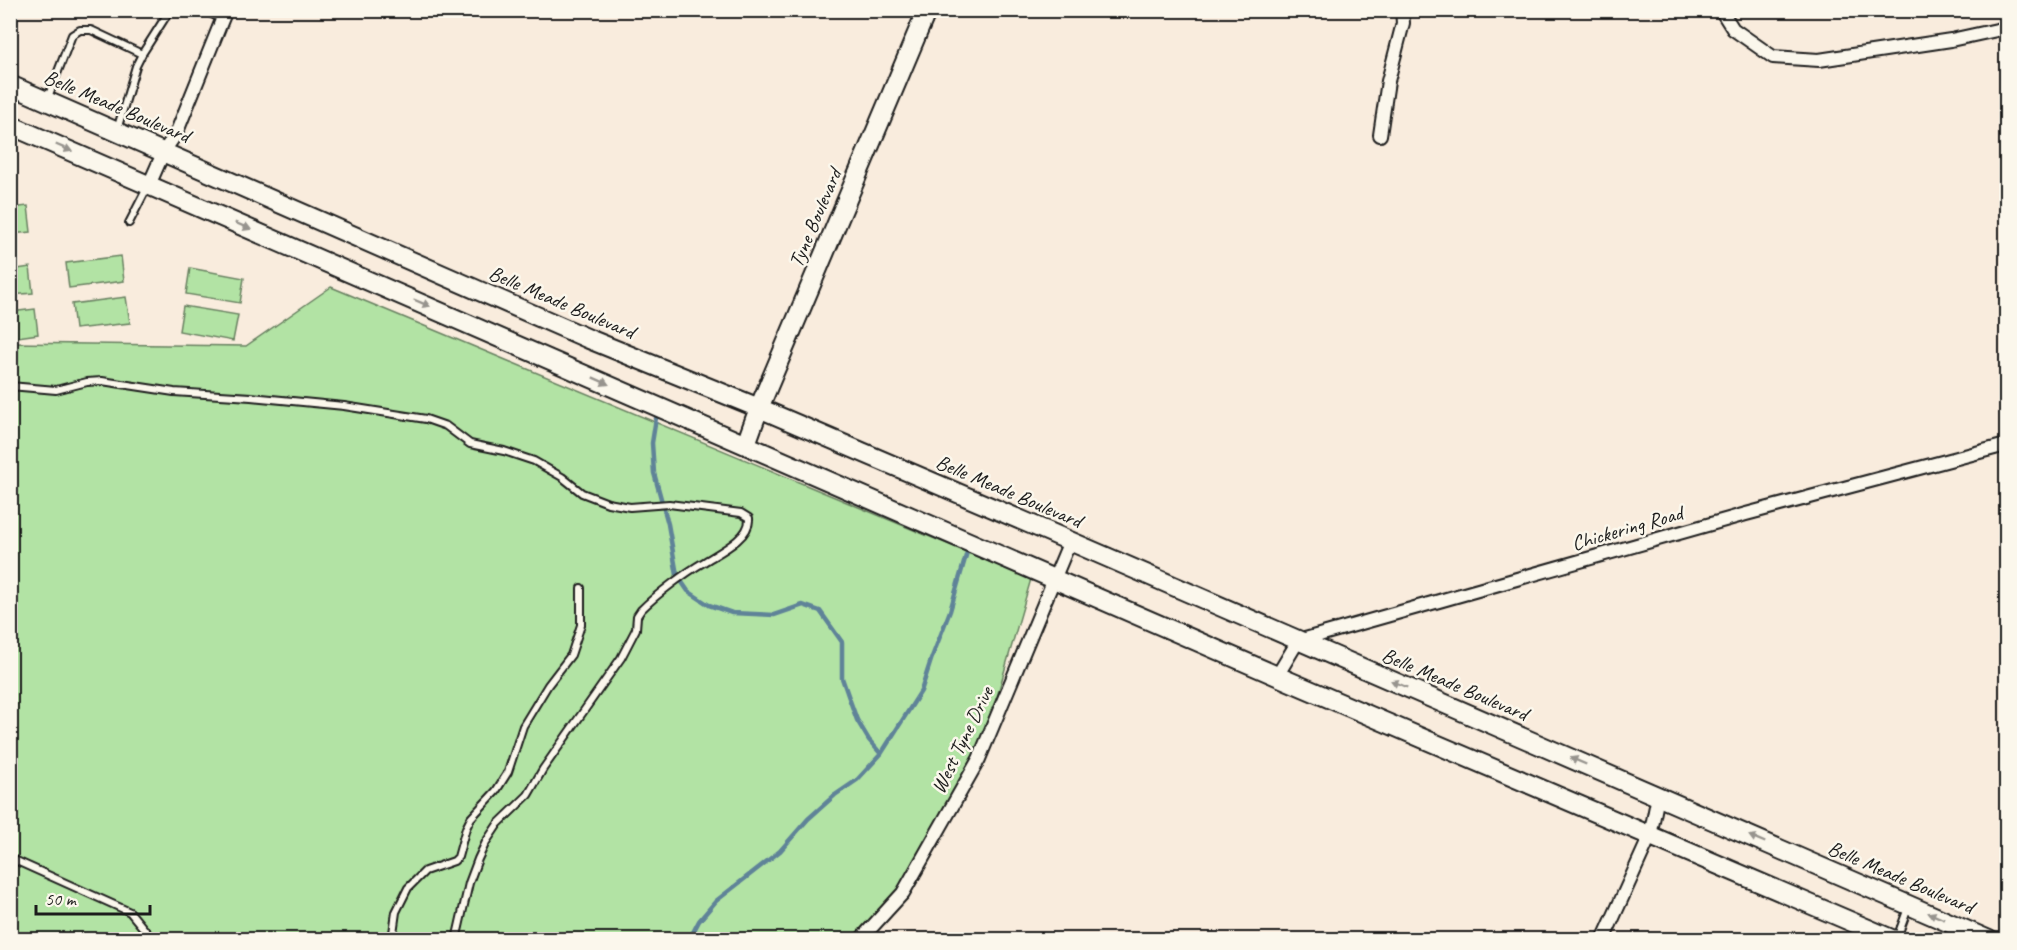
<svg xmlns="http://www.w3.org/2000/svg" width="2017" height="950" font-family="Caveat,sans-serif">
<style>
.green{fill:#b2e3a4;stroke:#678060;stroke-width:1.5}
.lines{fill:none;stroke-linecap:round;stroke-linejoin:round}
.stream{stroke:#5e8398;stroke-width:4.5}
.lane-casing{stroke:#1c1c1c;stroke-width:10}
.street-casing{stroke:#1c1c1c;stroke-width:16}
.secondary-casing{stroke:#1c1c1c;stroke-width:22}
.lane{stroke:#fbf7ec;stroke-width:6}
.street{stroke:#fbf7ec;stroke-width:12}
.secondary{stroke:#fbf7ec;stroke-width:18}
.oneway{fill:#97948e}
.labels{text-anchor:middle;stroke-width:5;stroke-linejoin:round;paint-order:stroke}
.street-label{font-size:21px;fill:#1c1c1c;stroke:#fbf7ec}
</style>
<rect width="100%" height="100%" fill="#f9ecdd"/>
<filter id="ink" filterUnits="userSpaceOnUse"><feTurbulence type="fractalNoise" baseFrequency=".0167" numOctaves="2"/><feDisplacementMap in="SourceGraphic" scale="12" xChannelSelector="R" yChannelSelector="G"/><feConvolveMatrix kernelMatrix="1 2 1 2 8 2 1 2 1" color-interpolation-filters="sRGB"/></filter>
<g filter="url(#ink)">
<path class="green" d="M28,206L31,232L11,234V208Z
M121,256L124,281L69,288L66,263Z
M30,267L33,293L11,295V270Z
M190,268L244,278L240,303L186,294Z
M331,287L1031,579L979,759L903,893L860,939H11V343L246,346Z
M126,297L130,323L75,329L72,304Z
M183,306L238,315L233,341L179,331Z
M35,309L38,334L11,338V312Z"/>
<g class="lines">
<path class="stream" d="M656,418L652,443L654,473L668,524L677,575L688,591L709,605L732,613L774,615L803,605L820,611L842,642V678L849,698L857,720L869,740L881,754
M689,940L699,921L716,901L780,851L808,819L835,795L857,780L881,754L921,691L932,657L950,611L967,552"/>
<defs>
<path id="lane" d="M203,10L222,19
M47,100L72,35L80,30H91L142,54L170,10
M117,130L136,66L142,54
M129,223L148,186
M10,386L56,390L87,382L102,381L174,392L251,397L344,406L426,419L446,426L470,444L504,451L534,461L562,477L582,493L608,503L630,507L669,504L741,513L749,518C751,538 718,553 704,562C685,573 657,594 641,610L637,616L636,629L621,658L543,769L528,795L498,824L486,842L478,859L469,883L456,940
M10,858L130,912L153,940
M1897,938L1908,908
M392,940L396,912L408,888L425,871L454,861L458,857L466,828L471,818L496,791L508,772L523,726L548,685L571,655L581,625V588"/>
<path id="street" d="M1721,10L1733,29L1773,57L1819,60L1951,40L2006,28
M1380,135L1388,81L1403,23L1402,10
M149,185L164,151L176,134L226,10
M1277,676L1298,641L1746,514L2006,445
M860,940L903,893L979,759L1070,541
M1603,940L1650,836L1658,796"/>
<path id="secondary" d="M10,85L589,339L759,408L1049,532L1989,940
M10,125L1277,676L1894,940
M746,444L759,408L927,10"/>
</defs>
<use href="#lane" class="lane-casing"/>
<use href="#street" class="street-casing"/>
<use href="#secondary" class="secondary-casing"/>
<use href="#lane" class="lane"/>
<use href="#street" class="street"/>
<use href="#secondary" class="secondary"/>
</g>
<defs><path id="oneway-solid" d="M-6-.8H1V-3.2L6.5 0L1 3.2V.8H-6Z" transform="scale(1.5)"/></defs>
<g class="oneway">
<use href="#oneway-solid" transform="translate(64 148) rotate(23)"/>
<use href="#oneway-solid" transform="translate(243 226) rotate(23)"/>
<use href="#oneway-solid" transform="translate(422 303) rotate(23)"/>
<use href="#oneway-solid" transform="translate(601 381) rotate(24)"/>
<use href="#oneway-solid" transform="translate(1399 684) rotate(-157)"/>
<use href="#oneway-solid" transform="translate(1578 761) rotate(-157)"/>
<use href="#oneway-solid" transform="translate(1757 839) rotate(-157)"/>
<use href="#oneway-solid" transform="translate(1936 916) rotate(-157)"/>
</g>
</g>
<g class="labels">
<g class="street-label">
<text transform="translate(117 106) rotate(23)" y="7">Belle Meade Boulevard</text>
<text transform="translate(815 218) rotate(-67)" y="7">Tyne Boulevard</text>
<text transform="translate(562 302) rotate(23)" y="7">Belle Meade Boulevard</text>
<text transform="translate(1009 491) rotate(23)" y="7">Belle Meade Boulevard</text>
<text transform="translate(1627 528) rotate(-16)" y="7">Chickering Road</text>
<text transform="translate(1455 684) rotate(23)" y="7">Belle Meade Boulevard</text>
<text transform="translate(962 740) rotate(-64)" y="7">West Tyne Drive</text>
<text transform="translate(1901 877) rotate(23)" y="7">Belle Meade Boulevard</text>
</g>
</g>
<rect width="2017" height="950" fill="none" stroke="#fbf7ec" stroke-width="36"/>
<rect x="18" y="18" width="1981" height="914" fill="none" stroke="#1c1c1c" stroke-width="2" filter="url(#ink)"/>
<path d="M36 905v9h114v-9" fill="none" stroke="#1c1c1c" stroke-width="3"/>
<text x="45" y="905" font-size="18" fill="#1c1c1c" stroke="#fbf7ec" stroke-width="4.5" paint-order="stroke">50 m</text>
</svg>
